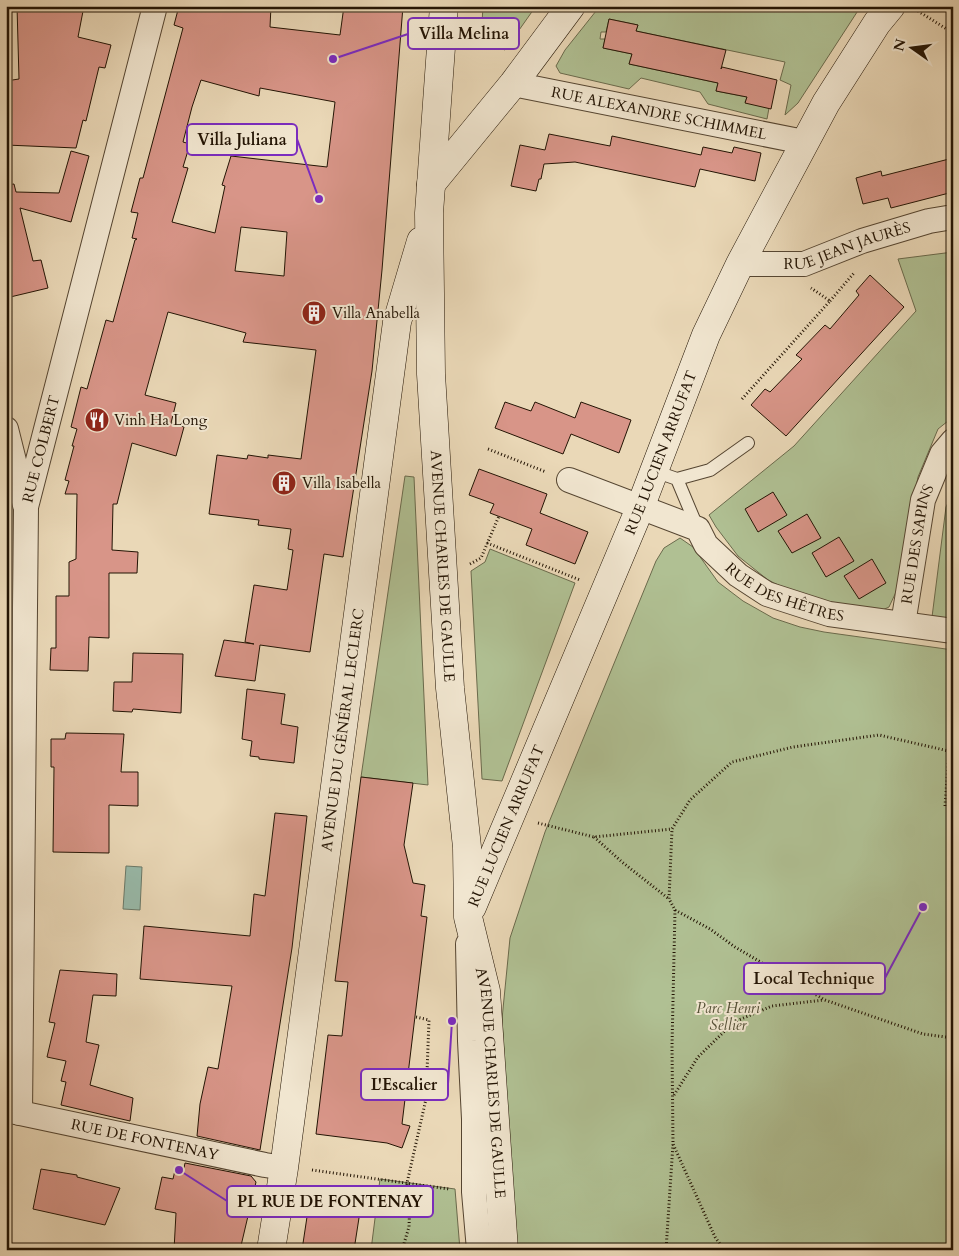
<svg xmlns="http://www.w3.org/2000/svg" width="959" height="1256" font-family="Cardo,serif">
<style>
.green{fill:#b0c093;stroke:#6a6a4c}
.water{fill:#98baaa;stroke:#697868}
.building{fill:#d89588;stroke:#231404;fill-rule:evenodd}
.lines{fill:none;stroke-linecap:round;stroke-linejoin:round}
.lane-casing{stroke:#554531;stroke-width:14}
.street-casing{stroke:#554531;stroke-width:26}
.secondary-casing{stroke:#231404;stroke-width:29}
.path{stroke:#231404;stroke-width:3;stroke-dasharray:1 2.5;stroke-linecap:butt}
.lane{stroke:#f1e6d0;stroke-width:12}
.street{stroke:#f1e6d0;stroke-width:24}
.secondary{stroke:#f1e6d0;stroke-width:28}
.labels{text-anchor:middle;stroke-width:4;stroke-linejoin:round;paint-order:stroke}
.street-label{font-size:15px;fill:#231404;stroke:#f1e6d0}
.poi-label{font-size:15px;fill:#231404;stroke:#f1e6d0;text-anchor:start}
.park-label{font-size:15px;font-style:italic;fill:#545036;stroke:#f1e6d0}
.leader{fill:none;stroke:#7b2cbf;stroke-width:2}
.callout-dot{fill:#7b2cbf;stroke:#f1e6d0;stroke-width:2}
.callout{fill:#f1e6d0;stroke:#7b2cbf;stroke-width:2}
.callout-label{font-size:16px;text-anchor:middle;font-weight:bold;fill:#231404}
</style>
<rect width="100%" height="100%" fill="#ead8b7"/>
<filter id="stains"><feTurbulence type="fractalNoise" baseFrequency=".004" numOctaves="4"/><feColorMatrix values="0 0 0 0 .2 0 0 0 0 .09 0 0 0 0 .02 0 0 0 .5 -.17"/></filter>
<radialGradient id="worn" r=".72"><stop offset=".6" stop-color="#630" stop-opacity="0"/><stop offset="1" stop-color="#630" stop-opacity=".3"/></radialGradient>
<path class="green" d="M483,6H536L505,50L481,40Z
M600,6H861L798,103L785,115L791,85L780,80L785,62L636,31L638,25L609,19L606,32H601L600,39H605L603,48L632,54L629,64L718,83L716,91L747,97L745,102L769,108L767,119L708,104L700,92L641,78L629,89L560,73L556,66L565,50Z
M953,252V417L938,429L918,477L896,592L889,607L878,612L809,600L768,580L738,556L716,527L709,515L794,446L916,311L898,259Z
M405,476L414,477L428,785L361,777Z
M953,492V620L932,617L946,507Z
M680,538L693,547L718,582L743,601L773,618L800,627L824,632L953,650V1250H515L502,1019L510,938L545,832L656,561L664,548Z
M490,549L575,583L502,781L482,779L471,571L485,562Z
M380,1179L455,1189L460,1250H371Z"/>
<path class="water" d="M126,866L142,867L140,910L123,909Z"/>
<path class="building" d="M17,6H84L78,37L111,45L105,68L99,67L86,121L83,120L76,148L6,145V81L19,79Z
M179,6H271L270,27L340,35L344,6H403L382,270L372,371L343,557L324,554L310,652L260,645L255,681L215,676L224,640L254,644L245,642L254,585L287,590L293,550L288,549L291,529L258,525L259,520L209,514L217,455L247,459L248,455L268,458V455L301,459L316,350L243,342L246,333L168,312L145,395L176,403L171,423L184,427L176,456L132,443L117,504H113L112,550L138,552L137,573H109V638L89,637L88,671L50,670L51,648H56V596H69V562L76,559L77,494H65L69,481L65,480L74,446H72L77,429L71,427L81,387L87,389L106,320L113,322L135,240L137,239L132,238L138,213L131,212L140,178H143L183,28L174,25ZM201,80L259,96L260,88L335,102L327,167L231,156L222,185L225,186L215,233L172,222L188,168L183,167L190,144L183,142L192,107ZM241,227L287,232L284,276L235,271Z
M609,19L638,25L636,31L726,50L721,69L722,67L777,80L771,109L745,103L747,97L716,91L718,83L629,64L632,54L603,48Z
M549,134L610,146L612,136L701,155L703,147L732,153L734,147L761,153L755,181L700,169L695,187L575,162L544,164L541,179H539L536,191L511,186L520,145L545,150Z
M71,151L89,156L71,222L20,208L33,261L41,260L48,288L6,298V185L14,184L16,192L59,193Z
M953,158V192L891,208L888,198L863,204L856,178L881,171L882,176Z
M870,275L904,307L786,436L751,405L765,389L770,392L802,359L796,355L825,325L830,329L859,295L856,291Z
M505,402L531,411L535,402L575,418L581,402L631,420L619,453L571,434L563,454L495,428Z
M479,469L547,494L540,513L588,532L575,564L526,545L532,529L490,513L494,504L469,495Z
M773,492L787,515L758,532L745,509Z
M807,514L821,538L792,553L778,531Z
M839,537L854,561L826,577L812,553Z
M872,559L886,583L859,599L844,576Z
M133,653L183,654L181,713L133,709L132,712L113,711L114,682H132Z
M247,689L285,694L281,724L298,727L294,763L259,759V757L250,756L252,741L242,739Z
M66,733L124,734L121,772H138V806L109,805V853L53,852L54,767H51V739H65Z
M361,777L413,783L404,845L413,883L425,885L421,916L427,917L402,1124L410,1126L402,1148L387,1143L316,1134L328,1035L342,1036L348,982L335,981Z
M275,813L307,816L292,948L260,1150L197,1136L200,1104L208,1067L218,1069L232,986L140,979L144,926L250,936L254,894L265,896Z
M60,970L117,974L116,996L93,995L86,1042L99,1045L90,1085L133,1098L130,1121L61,1105L66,1082L61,1081L66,1061L47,1057L55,1023L49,1022Z
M185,1163L251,1176L256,1182L240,1250H174L176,1213L155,1209L162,1177L173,1179L176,1166L184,1168Z
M41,1169L77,1175V1177L120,1188L105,1225L33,1209Z
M310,1197L361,1205L354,1250H302Z"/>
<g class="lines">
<defs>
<path id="lane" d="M654,471L677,479L710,470L748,443
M677,479L698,529"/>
<g id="street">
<path id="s1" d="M513,84L804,142"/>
<path id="s2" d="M740,264H804L862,241L929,221L953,217"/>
<path d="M6,429L25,505"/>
<path id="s3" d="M569,480L698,529L706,545L738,575L767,594L829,614L953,631"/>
<path id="s4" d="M903,624L923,500L942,454L953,441"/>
<path d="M468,944L470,1041L474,1119V1192L479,1250"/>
<path id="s5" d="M6,1110L265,1165L284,1168"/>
<path id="s6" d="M20,1113L26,507L155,6"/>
</g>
<g id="secondary">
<path id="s7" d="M444,6L429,213L431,374L450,688L467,847L468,917L486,991L504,1250"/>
<path d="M431,184L513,84L571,6"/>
<path id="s8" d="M472,907L640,508L706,335L740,264L826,103L877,23L891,6"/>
<path id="s9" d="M271,1250L284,1168L397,322L421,241"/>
</g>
</defs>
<use href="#lane" class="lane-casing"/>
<use href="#street" class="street-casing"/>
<use href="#secondary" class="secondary-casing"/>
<path class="path" d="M918,11L953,33
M830,301L854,273
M742,399L830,301L811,288
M488,449L546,472
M487,543L580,580
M470,564L481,558L499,516
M953,752L879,735L793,747L732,762L690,800L672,829L669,899L675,910L710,929L735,947L825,1000L923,1034L953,1038
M945,806L949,752
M538,823L594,837L672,829
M594,837L622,862L669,899
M675,910L672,1046L673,1144L715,1237L724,1250
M416,1017L429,1020L426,1099
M674,1095L698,1057L734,1022L772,1006L824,1000
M312,1170L449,1189
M402,1250L409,1227L410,1199L407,1183L426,1099L405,1097
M666,1250L673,1144"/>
<use href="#lane" class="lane"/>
<use href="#street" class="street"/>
<use href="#secondary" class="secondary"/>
</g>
<defs>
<symbol id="building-disc" viewBox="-11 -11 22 22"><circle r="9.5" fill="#8f2418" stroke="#f1e6d0"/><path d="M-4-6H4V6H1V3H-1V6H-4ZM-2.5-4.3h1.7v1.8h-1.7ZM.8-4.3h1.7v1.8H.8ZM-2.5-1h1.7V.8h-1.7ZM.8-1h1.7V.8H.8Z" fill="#fff"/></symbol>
<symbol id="restaurant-disc" viewBox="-11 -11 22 22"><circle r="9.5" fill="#8f2418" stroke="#f1e6d0"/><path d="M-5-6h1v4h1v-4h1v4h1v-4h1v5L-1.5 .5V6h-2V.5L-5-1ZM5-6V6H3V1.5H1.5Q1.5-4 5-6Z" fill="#fff"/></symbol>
</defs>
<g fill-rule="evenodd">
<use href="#building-disc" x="300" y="299" width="28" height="28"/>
<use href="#restaurant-disc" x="83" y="406" width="28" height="28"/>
<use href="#building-disc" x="270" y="469" width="28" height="28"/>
</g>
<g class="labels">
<g class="street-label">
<text dy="5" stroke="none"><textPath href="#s1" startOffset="149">RUE ALEXANDRE SCHIMMEL</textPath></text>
<text dy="5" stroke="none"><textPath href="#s2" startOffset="110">RUE JEAN JAURÈS</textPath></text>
<text dy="5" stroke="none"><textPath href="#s6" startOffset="666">RUE COLBERT</textPath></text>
<text dy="5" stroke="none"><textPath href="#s8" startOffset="492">RUE LUCIEN ARRUFAT</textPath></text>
<text dy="5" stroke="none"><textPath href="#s4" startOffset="81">RUE DES SAPINS</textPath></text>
<text dy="5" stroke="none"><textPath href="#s7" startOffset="561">AVENUE CHARLES DE GAULLE</textPath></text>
<text dy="5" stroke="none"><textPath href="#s3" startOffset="250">RUE DES HÊTRES</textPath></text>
<text dy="5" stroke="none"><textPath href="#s9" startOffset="525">AVENUE DU GÉNÉRAL LECLERC</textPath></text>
<text dy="5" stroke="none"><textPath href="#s8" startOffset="88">RUE LUCIEN ARRUFAT</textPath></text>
<text dy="5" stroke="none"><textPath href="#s7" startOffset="1081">AVENUE CHARLES DE GAULLE</textPath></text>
<text dy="5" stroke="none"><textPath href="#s5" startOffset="142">RUE DE FONTENAY</textPath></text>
</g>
<g class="poi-label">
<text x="332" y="318">Villa Anabella</text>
<text x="114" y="425">Vinh Ha Long</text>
<text x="302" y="488">Villa Isabella</text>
</g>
<g class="park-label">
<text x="728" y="1013">Parc Henri<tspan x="728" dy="17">Sellier</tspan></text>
</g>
</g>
<path class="leader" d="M333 59L408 34M319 199L297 139M923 907L885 978M452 1021L448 1084M179 1170L227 1201"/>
<g class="callout-dot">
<circle cx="333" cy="59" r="5"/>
<circle cx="319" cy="199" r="5"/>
<circle cx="923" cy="907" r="5"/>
<circle cx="452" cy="1021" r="5"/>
<circle cx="179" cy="1170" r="5"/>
</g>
<g class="callout">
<rect x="408" y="18" width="111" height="31" rx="5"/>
<rect x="187" y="124" width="110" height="31" rx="5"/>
<rect x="744" y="963" width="141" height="31" rx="5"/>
<rect x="361" y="1069" width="87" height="31" rx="5"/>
<rect x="227" y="1186" width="206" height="31" rx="5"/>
</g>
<g class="callout-label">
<text x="464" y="39">Villa Melina</text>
<text x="242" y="145">Villa Juliana</text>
<text x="814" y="984">Local Technique</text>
<text x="404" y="1090">L'Escalier</text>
<text x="330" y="1207">PL RUE DE FONTENAY</text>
</g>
<rect width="959" height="1256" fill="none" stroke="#ead8b7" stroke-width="25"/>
<rect x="8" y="8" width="944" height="1241" fill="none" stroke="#231404" stroke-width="2.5"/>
<rect x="12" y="12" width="934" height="1231" fill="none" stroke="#231404"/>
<g transform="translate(912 48) rotate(284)" stroke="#f1e6d0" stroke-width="4" paint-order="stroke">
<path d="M0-4L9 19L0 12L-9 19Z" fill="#231404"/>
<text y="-8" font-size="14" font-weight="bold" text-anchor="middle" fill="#231404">N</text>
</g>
<rect width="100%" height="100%" filter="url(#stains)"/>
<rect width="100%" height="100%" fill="url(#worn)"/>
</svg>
